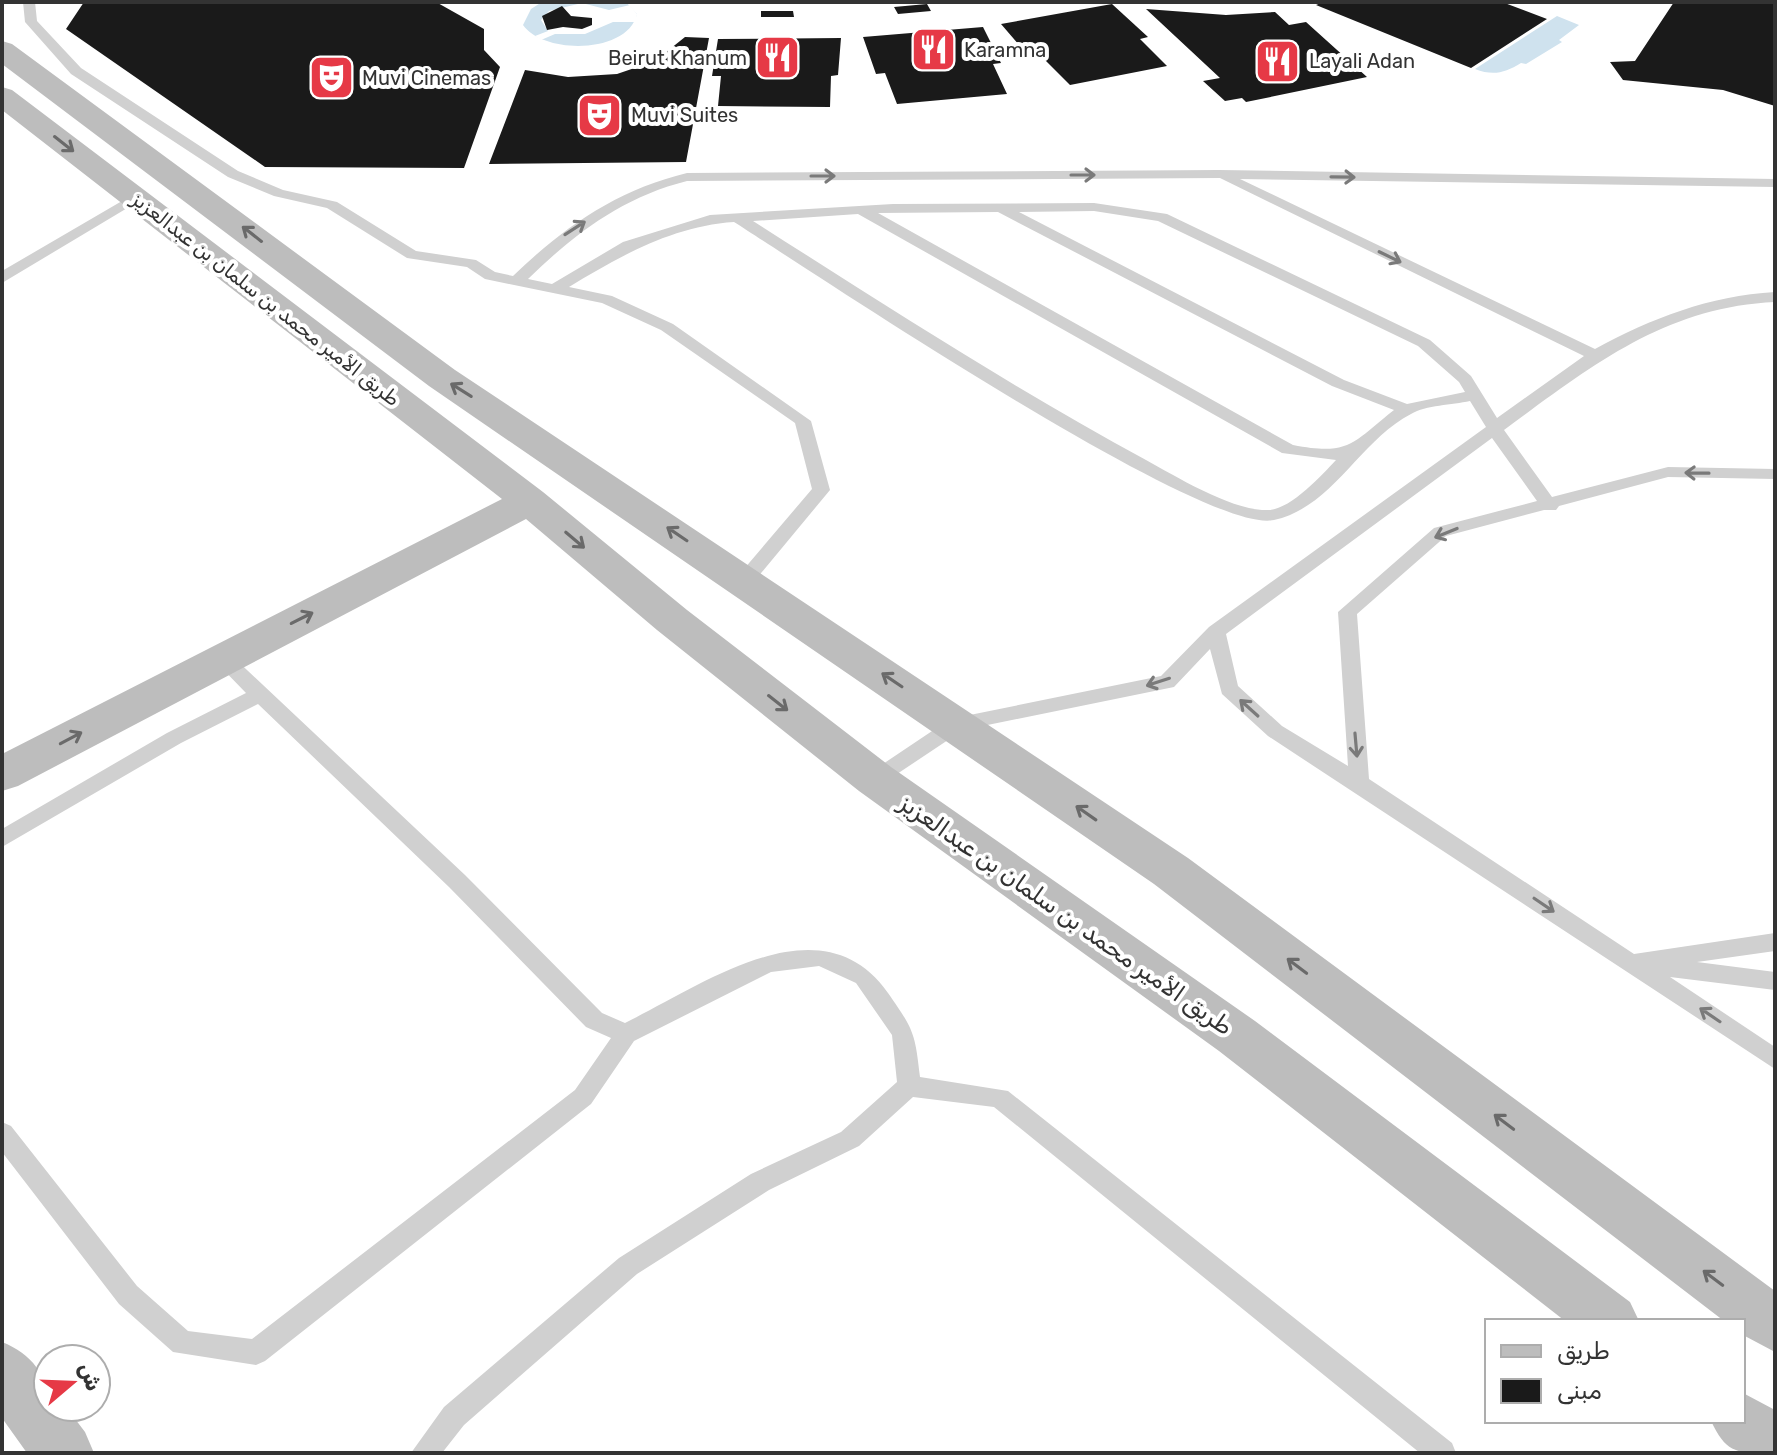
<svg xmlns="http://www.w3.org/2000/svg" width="1777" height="1455" font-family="Rubik,'Noto Naskh Arabic',sans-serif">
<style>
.water{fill:#cfe2ee}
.pier{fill:#fff}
.building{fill:#1a1a1a}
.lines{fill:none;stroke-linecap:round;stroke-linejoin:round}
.lane{fill:#d0d0d0;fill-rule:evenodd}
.secondary{fill:#bdbdbd;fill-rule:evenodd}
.oneway{stroke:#6a6a6a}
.oneway2{stroke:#7a7a7a}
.labels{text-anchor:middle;stroke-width:8;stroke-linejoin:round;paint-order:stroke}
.far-poi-label{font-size:20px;fill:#333;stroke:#fff;text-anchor:start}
.far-street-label{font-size:20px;fill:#333;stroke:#fff}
.street-label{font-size:24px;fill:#333;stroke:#fff}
</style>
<rect width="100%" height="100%" fill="#fff"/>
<path class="water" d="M542,2H626L637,14C628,54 544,55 523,25L531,9Z
M1557,16L1579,25L1559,40L1562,42L1526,64L1521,63C1505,73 1493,76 1475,69Z"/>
<path class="pier" d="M582,3L609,10L630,5L637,14L636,22H613L585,34H555L541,40L535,36L548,31L541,20L549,11Z"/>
<path class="building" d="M84,2H436L484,29V50L500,67L464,168L265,167L66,29Z
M1323,2H1502L1547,19L1471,68L1316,5Z
M1674,2H1775V106L1723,90L1623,80L1610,62L1635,61Z
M927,4L931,11L898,14L894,7Z
M1112,4L1148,37L1140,39L1167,66L1070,85L1042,57L1031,59L1001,24Z
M562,6L571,16L592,18V25L582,29L563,27L547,30L542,16Z
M1146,9L1226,15L1275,12L1289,25L1306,22L1367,77L1246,102L1242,98L1225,101L1203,81L1220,78Z
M761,11H793L794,17H761Z
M983,27L1001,63L993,64L1007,94L897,104L885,73L876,74L863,37Z
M685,37L709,38L686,162L489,164L525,70L568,77L617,74L655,61Z
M841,38L838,75L831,76L830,107L718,106L721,76H712L718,39Z"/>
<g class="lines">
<path class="lane" d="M23,2H35L37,21L81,68L238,171L283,190L337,202L416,251L476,260L495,272L513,276C565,226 617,190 687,173L1219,170L1775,179V187L1240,179L1595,349C1652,318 1709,296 1775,292V302C1664,307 1590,367 1504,430L1552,497L1668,467L1775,469V479L1668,477L1559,506L1556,510H1544L1446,536L1357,614L1369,779L1634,954L1775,933V951L1697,962L1775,972V990L1670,977L1775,1047V1069L1268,736L1222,694L1210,649L1174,687L963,730L882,784H868L865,779L868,774L950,719L1161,676L1209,627L1486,427L1470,401C1452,405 1426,405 1411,414C1359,441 1333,507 1274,520C1205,536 813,272 734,222C673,226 620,256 569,287L612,296L673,324L811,421L830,490L752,584H738L736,580L738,576L812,489L795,423L661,330L602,303L485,279L467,267L407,258L327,208L274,196L228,177L71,74L25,22ZM1220,178L1584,356L1497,418L1471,376L1430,340L1167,214L1094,203L893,204L710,215L623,242L552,284L528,279C574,234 623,197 687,181ZM1094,211L1158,221L1418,346L1459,382L1465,392L1407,404L1344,380L1019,212ZM998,212L1332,386L1394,410C1352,443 1350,456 1293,445L878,213ZM858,214L1282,453L1336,460C1322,475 1291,509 1269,510C1234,512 1177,477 1146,460C1011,387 882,303 753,221ZM1492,438L1537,501L1434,528L1338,612L1348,766L1282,726L1238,686L1226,634Z
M134,194L139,195V201L2,283V271Z
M223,652L230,654L465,875L602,1013L625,1023C703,985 821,898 888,993C914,1030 915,1033 920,1077L1008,1091L1452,1443L1456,1453H1420L994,1107L913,1097L859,1146L769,1190L637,1274L464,1425L442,1453H411L444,1407L619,1258L751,1174L841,1132L897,1082L892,1035L856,983L819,966L771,972L634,1041L591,1104L265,1361L256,1365L173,1352L119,1304L2,1152V1122L11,1126L137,1286L188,1331L252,1339L575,1090L611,1038L586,1027L449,887L258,704L181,743L2,847V829L167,733L246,693L213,659Z"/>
<path class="secondary" d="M2,41L12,44L455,370L1188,858L1775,1291V1352L1743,1335V1321H1724L1154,884L429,386L2,64Z
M2,87L12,90L543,492L687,610L891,767L1255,1021L1630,1302L1639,1321H1565L1219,1051L859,791L657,630L526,519L18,786L2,791V754L502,499L2,110Z
M2,1342C32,1354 48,1375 48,1407H66L85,1432L94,1453H27L2,1418Z
M1743,1393L1775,1410V1453C1738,1453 1727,1455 1711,1421H1743Z"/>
</g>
<defs><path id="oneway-shaft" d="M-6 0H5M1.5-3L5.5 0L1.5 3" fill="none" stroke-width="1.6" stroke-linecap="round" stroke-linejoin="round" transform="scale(2)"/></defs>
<g class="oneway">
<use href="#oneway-shaft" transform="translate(64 144) rotate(38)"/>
<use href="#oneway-shaft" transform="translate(252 234) rotate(-142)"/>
<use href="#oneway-shaft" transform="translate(461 390) rotate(-148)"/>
<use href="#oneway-shaft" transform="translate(677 534) rotate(-146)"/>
<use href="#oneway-shaft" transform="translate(575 540) rotate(40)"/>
<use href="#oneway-shaft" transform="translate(302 618) rotate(-27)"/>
<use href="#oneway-shaft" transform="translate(892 680) rotate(-146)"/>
<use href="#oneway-shaft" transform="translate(778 703) rotate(38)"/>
<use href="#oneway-shaft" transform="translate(71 738) rotate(-28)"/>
<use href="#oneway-shaft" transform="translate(1086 813) rotate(-145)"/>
<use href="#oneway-shaft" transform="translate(1297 966) rotate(-143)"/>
<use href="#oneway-shaft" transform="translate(1504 1122) rotate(-143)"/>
<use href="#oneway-shaft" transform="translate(1713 1278) rotate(-143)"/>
</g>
<g class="oneway2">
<use href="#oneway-shaft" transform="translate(1083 175)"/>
<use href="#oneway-shaft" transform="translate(823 176)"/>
<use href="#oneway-shaft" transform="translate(1343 177) rotate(1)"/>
<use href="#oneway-shaft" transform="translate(575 228) rotate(-33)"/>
<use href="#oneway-shaft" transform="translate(1390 257) rotate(26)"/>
<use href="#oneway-shaft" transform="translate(1697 473) rotate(-179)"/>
<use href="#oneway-shaft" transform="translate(1446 533) rotate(158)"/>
<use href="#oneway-shaft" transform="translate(1158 682) rotate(162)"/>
<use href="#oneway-shaft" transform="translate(1249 708) rotate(-138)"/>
<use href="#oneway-shaft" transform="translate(1356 745) rotate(85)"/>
<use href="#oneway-shaft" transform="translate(1544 905) rotate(34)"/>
<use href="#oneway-shaft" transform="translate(1710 1015) rotate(-146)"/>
</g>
<defs>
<symbol id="restaurant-square" viewBox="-11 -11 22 22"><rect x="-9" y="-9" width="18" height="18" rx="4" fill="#e63946" stroke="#fff"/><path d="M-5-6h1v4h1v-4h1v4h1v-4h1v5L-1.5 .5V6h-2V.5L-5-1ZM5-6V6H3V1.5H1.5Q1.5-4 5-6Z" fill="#fff"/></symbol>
<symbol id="theatre-square" viewBox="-11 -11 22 22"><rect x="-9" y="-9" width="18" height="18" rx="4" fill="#e63946" stroke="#fff"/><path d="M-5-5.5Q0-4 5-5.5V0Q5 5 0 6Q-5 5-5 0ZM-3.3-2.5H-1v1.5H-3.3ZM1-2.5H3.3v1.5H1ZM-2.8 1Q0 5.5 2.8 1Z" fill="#fff"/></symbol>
</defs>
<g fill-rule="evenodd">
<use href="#restaurant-square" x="908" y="24" width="51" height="51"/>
<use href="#restaurant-square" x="752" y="32" width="51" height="51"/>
<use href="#restaurant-square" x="1252" y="36" width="51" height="51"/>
<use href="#theatre-square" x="306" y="52" width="51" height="51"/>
<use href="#theatre-square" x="574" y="90" width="51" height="51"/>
</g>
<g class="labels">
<g class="far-poi-label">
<text x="964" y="57">Karamna</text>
<text x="747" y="65" text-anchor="end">Beirut Khanum</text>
<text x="1309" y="68">Layali Adan</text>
<text x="362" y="85">Muvi Cinemas</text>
<text x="631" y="122">Muvi Suites</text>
</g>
<g class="far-street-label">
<text transform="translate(266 299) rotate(38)" y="7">طريق الأمير محمد بن سلمان بن عبدالعزيز</text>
</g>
<g class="street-label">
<text transform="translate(1066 915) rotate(35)" y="8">طريق الأمير محمد بن سلمان بن عبدالعزيز</text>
</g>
</g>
<rect width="1777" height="1455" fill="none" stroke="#333333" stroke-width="8"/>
<rect x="1485" y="1319" width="260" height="104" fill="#ffffff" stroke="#adadad" stroke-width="2"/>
<rect x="1501" y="1345" width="40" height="12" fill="#bdbdbd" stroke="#adadad" stroke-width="2"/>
<text x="1557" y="1359" font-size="24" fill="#333333">طريق</text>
<rect x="1501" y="1379" width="40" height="24" fill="#1a1a1a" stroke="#adadad" stroke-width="2"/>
<text x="1557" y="1399" font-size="24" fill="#333333">مبنى</text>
<g transform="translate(72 1383) rotate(71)"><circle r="38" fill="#ffffff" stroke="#adadad" stroke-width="2"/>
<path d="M0-6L14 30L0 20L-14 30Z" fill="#e63946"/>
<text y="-12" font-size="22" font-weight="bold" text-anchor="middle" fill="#333333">ش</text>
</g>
</svg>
